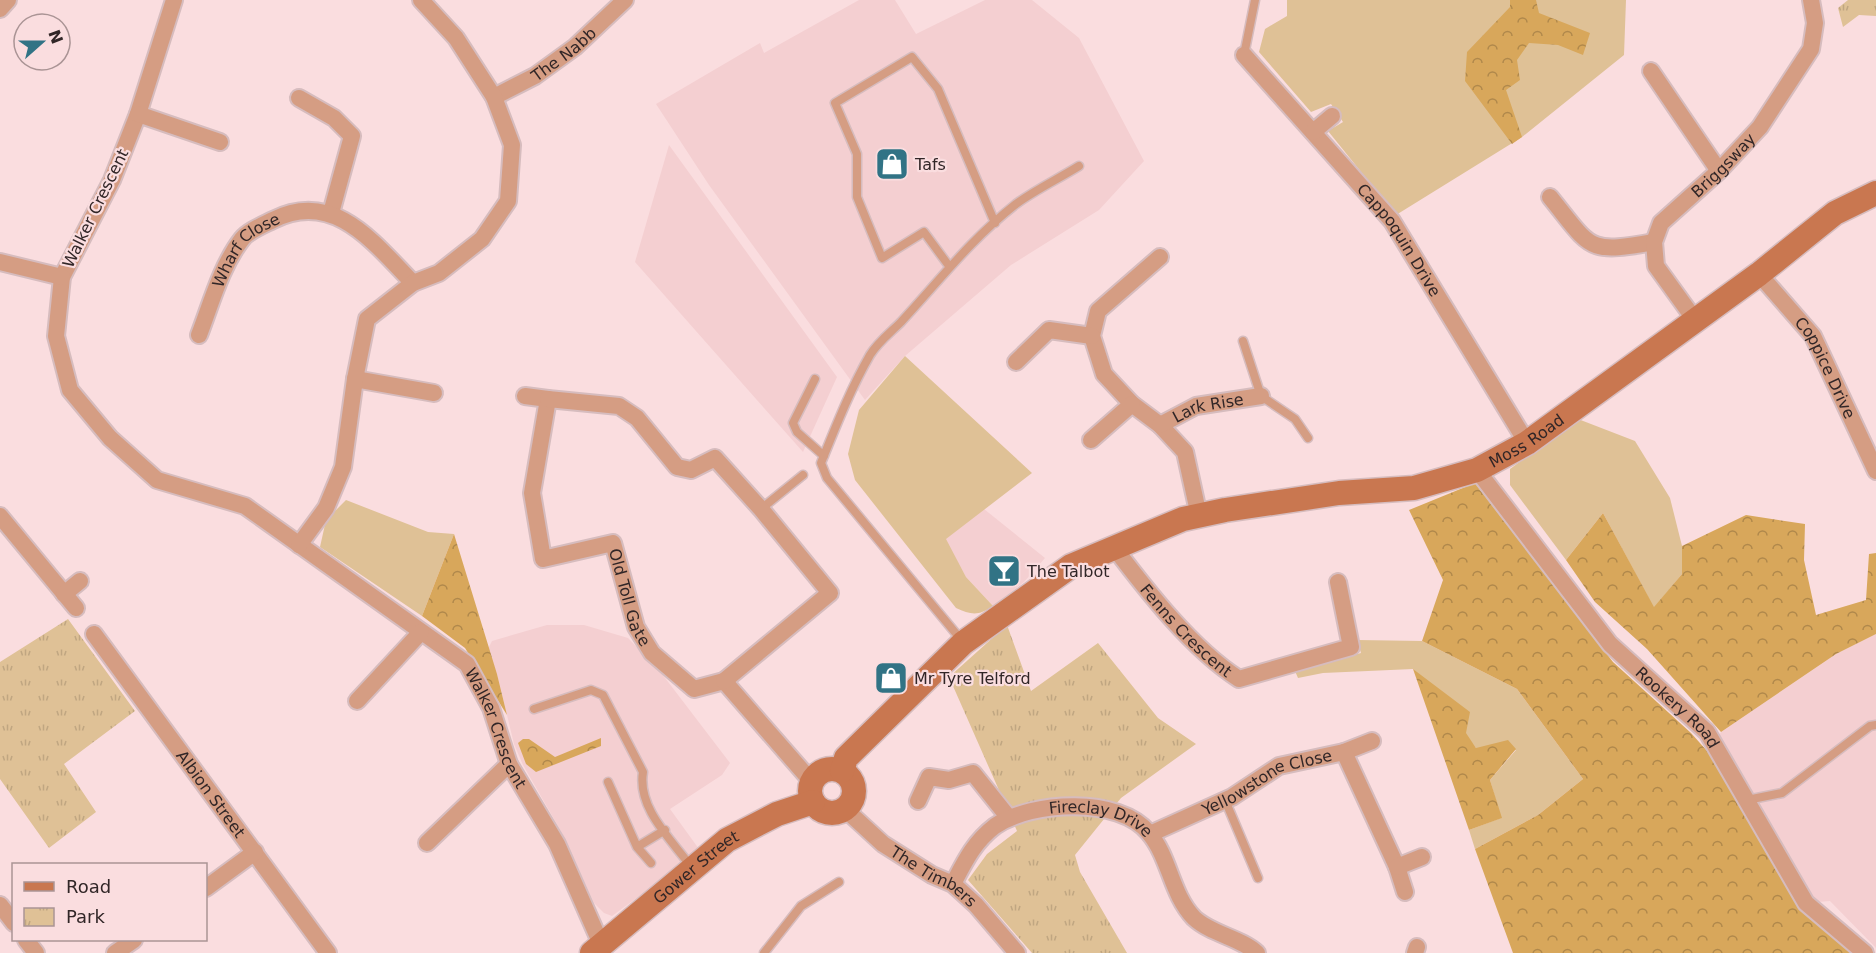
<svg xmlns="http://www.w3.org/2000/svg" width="1876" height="953" font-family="'DejaVu Sans',sans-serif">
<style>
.built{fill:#f4cfd1}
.green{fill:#dfc196}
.forest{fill:url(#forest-crowns)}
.park{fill:url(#park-tufts)}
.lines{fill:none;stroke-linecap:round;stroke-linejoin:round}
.lane-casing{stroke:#d6bcbe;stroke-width:11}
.street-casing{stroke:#d6bcbe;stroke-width:20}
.secondary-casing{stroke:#d6bcbe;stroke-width:27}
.lane{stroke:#d59d83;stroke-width:8}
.street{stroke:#d59d83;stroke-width:16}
.secondary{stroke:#c97750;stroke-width:24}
.labels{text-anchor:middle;stroke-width:4.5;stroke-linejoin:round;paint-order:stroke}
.street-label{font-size:16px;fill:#312627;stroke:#fadddf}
.poi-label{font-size:16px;fill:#312627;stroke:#fadddf;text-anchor:start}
</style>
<defs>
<pattern id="forest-crowns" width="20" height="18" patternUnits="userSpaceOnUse" patternTransform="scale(1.5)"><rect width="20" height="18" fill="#d8a75b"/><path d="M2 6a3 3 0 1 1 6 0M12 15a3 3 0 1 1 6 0" fill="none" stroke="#b0884b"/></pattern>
<pattern id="park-tufts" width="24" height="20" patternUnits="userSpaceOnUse" patternTransform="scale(1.5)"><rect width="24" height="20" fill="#dfc196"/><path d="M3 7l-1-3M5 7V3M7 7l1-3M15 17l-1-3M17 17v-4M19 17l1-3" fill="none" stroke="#c0a681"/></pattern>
</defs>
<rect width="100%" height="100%" fill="#fadddf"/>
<path class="built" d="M859,0H895L916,34L985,0H1032L1079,38L1144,161L1099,210L1011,265L905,356L865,400L709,185L656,104L760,43L764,53Z
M669,145L837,377L803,452L635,262Z
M984,509L1045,558L1024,582L993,606L966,577L945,539Z
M547,625H584L628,638L659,670L730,763L722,775L670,809L699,849L678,868L612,916L604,913L594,903L562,833L523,765L514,744L497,674L488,649L492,641Z
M1876,634V948L1830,901L1806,903L1714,744L1721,732L1836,654Z"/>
<path class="green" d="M1287,0H1626L1624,55L1522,137L1396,215L1328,131L1343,122L1331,104L1311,112L1259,52L1265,29L1287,16Z
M905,356L1032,473L946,539L966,577L993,606C979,616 971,615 956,608L855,480L848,454L859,410Z
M1578,419L1635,441L1670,498L1682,546V574L1654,608L1603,513L1566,560L1510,485V469Z
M346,500L428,532L454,534L422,616L320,547L326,520Z
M1357,640L1422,641L1517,689L1583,779L1538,815L1475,849L1469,830L1501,818L1490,780L1516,750L1476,748L1413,669L1323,673L1298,678L1295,671L1361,653Z"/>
<path class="forest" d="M1510,0H1536L1539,13L1590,33L1583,55L1558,45L1529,43L1517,60L1520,80L1506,90L1522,137L1512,144L1465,81L1467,52L1510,7Z
M1475,483L1613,662L1691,733L1716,761L1798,904L1851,953H1513L1475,849L1538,815L1583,779L1517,689L1422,641L1443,580L1409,510Z
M1603,513L1654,607L1682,574V546L1746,515L1805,524L1804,560L1816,615L1866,600L1869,554L1876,553V634L1836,654L1721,732L1647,649L1595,602L1566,560Z
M454,534L497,674L507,715L465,648L422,616Z
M1413,669L1470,712L1466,733L1476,748L1508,740L1516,749L1490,780L1502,818L1469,830Z
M601,738V746L536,772L526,764L518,743L523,739H529L555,757Z"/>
<path class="park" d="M1848,0H1876V16L1859,15L1843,27L1838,8Z
M68,619L135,711L64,764L96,812L49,848L0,779V662Z
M1007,625L1031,691L1098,643L1158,718L1196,744L1121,798L1075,855L1080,872L1127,953H1032L968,880L987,854L1017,831L949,677Z"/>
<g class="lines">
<defs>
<path id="lane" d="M1244,55L1255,0
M949,266L924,232L882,258L857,197V154L835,103L912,57L938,89L995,223
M1243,341L1261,396L1295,419L1308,438
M815,379L793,423L797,432L824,456
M761,509L803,475
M963,642L827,478L821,463C836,426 850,390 870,355C878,342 890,333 901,322C940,280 970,240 1016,204C1035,190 1058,179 1079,166
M534,709L591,690L603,695L643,772C637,809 672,840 692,868
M608,782L637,847L651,863
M1225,800L1258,878
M1747,800L1782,793L1870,726L1876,725
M637,847L665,830
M764,953L801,906L839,882"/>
<g id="street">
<path id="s1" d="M174,0L138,114L112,180L62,277L56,336L70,390L110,438L157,480L245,506L467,664L491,708L509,764L557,844L601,944"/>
<path d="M0,9L8,0"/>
<path id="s2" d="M1244,55L1392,221L1527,443"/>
<path d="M1651,71L1719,171"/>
<path id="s3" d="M494,97L535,76L575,47L625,0"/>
<path d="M299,98L334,118L352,136L331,213"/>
<path d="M138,114L220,142"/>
<path d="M1313,132L1332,116"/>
<path d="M1550,197C1592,249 1586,254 1654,242"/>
<path d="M1160,257L1098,311L1092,336L1104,374L1132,404L1160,425L1185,452L1199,516"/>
<path d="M0,262L62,277"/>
<path id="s4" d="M1759,274L1813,336L1876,471"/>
<path id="s5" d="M1695,320L1656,266L1654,242L1661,223L1719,171L1760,127L1811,49L1815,23L1811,0"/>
<path id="s6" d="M199,335C211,304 221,266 242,239C248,231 263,225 273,220C334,189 374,243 413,283"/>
<path d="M1016,362L1049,330L1092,336"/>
<path d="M355,379L434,393"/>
<path id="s7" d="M525,396L548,399L532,493L543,559L613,543L636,627L652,653L694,689L724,681L812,782"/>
<path d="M548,399L619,406L637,418L677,467L691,470L715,458L761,509L830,593L724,681"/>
<path id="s8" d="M1160,425L1196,406L1261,396"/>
<path d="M1091,440L1132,404"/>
<path id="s9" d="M1477,470L1610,644L1707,732L1806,903L1865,953"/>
<path d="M0,516L76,608"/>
<path d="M299,545L326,508L343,467L355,379L367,319L413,283L439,273L482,239L508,201L512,145L494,97L456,38L421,0"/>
<path id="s10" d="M1113,546C1147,591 1192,649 1239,679L1351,647L1338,582"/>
<path d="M64,594L80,581"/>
<path id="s11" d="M94,634L328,953"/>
<path d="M357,701L421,632"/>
<path d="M1344,752L1372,741"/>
<path d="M918,801L929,777L949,780L973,773L1009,818"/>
<path id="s12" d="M845,809L883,844L932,875L953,884L976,905L1017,953"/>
<path id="s13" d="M1150,834L1232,797L1279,766L1344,752L1397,867L1405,892"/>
<path d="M427,843L509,764"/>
<path d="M1397,867L1422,857"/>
<path id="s14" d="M953,884C965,861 974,842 995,826C1032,801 1119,796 1149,833C1170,858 1171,894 1194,918C1211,934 1241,938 1257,953"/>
<path d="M206,888L255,852"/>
<path d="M0,905L14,923"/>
<path d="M26,940L36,953"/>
<path d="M115,953L134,940"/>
<path d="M1415,953L1417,947"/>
</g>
<g id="secondary">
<circle cx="832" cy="791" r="22"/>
<path id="s15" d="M842,771L846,758L963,643L1071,566L1183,519L1225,510L1339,493L1414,488L1477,470L1527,443L1759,274L1835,213L1876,193"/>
<path id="s16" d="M592,953L727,840L777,814L813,802"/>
</g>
</defs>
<use href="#lane" class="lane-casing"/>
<use href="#street" class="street-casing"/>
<use href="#secondary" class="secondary-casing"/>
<use href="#lane" class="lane"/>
<use href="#street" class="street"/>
<use href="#secondary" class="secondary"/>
</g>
<defs>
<symbol id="shop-square" viewBox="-11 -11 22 22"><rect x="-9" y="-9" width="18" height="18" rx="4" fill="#317385" stroke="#fadddf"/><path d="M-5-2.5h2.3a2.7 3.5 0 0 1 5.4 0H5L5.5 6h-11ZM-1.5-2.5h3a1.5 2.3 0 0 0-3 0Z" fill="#fff"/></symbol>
<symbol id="bar-square" viewBox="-11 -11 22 22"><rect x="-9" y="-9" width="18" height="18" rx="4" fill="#317385" stroke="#fadddf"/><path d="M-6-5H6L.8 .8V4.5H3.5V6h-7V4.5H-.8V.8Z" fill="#fff"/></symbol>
</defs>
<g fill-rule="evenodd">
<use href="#shop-square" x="873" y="145" width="38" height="38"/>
<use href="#bar-square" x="985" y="552" width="38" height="38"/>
<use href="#shop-square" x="872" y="659" width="38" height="38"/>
</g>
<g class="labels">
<g class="street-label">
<text dy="6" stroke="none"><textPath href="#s3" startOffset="82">The Nabb</textPath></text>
<text dy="6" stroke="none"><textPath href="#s5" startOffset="196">Briggsway</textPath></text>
<text transform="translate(95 208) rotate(-64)" y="6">Walker Crescent</text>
<text dy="6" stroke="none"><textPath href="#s2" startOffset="242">Cappoquin Drive</textPath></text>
<text dy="6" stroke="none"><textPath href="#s6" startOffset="100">Wharf Close</textPath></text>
<text dy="6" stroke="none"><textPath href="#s4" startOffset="116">Coppice Drive</textPath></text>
<text dy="6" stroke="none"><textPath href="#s8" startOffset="52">Lark Rise</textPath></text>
<text dy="6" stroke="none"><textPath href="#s15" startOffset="788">Moss Road</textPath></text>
<text dy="6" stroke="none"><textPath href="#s7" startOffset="314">Old Toll Gate</textPath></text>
<text dy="6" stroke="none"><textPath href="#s10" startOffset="112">Fenns Crescent</textPath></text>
<text dy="6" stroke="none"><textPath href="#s9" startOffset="312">Rookery Road</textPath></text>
<text dy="6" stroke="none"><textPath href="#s1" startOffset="975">Walker Crescent</textPath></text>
<text dy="6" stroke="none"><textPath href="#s13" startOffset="129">Yellowstone Close</textPath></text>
<text dy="6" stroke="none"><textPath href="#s11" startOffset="198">Albion Street</textPath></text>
<text dy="6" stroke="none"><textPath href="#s14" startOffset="184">Fireclay Drive</textPath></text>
<text dy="6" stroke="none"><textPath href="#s16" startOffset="135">Gower Street</textPath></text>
<text dy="6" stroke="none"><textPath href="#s12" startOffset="112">The Timbers</textPath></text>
</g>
<g class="poi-label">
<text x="915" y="170">Tafs</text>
<text x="1027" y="577">The Talbot</text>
<text x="914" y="684">Mr Tyre Telford</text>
</g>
</g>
<rect x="12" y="863" width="195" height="78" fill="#fadddf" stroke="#aa9495" stroke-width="1.5"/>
<rect x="24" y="882" width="30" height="9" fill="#c97750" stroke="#aa9495" stroke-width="1.5"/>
<text x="66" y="893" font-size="18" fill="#312627">Road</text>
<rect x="24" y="908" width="30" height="18" fill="url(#park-tufts)" stroke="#aa9495" stroke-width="1.5"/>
<text x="66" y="923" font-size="18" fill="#312627">Park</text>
<g transform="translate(42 42) rotate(69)"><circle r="28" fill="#fadddf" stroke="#aa9495" stroke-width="1.5"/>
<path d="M0-4.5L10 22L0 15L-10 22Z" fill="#317385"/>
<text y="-9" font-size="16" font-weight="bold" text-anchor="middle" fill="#312627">N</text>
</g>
</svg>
